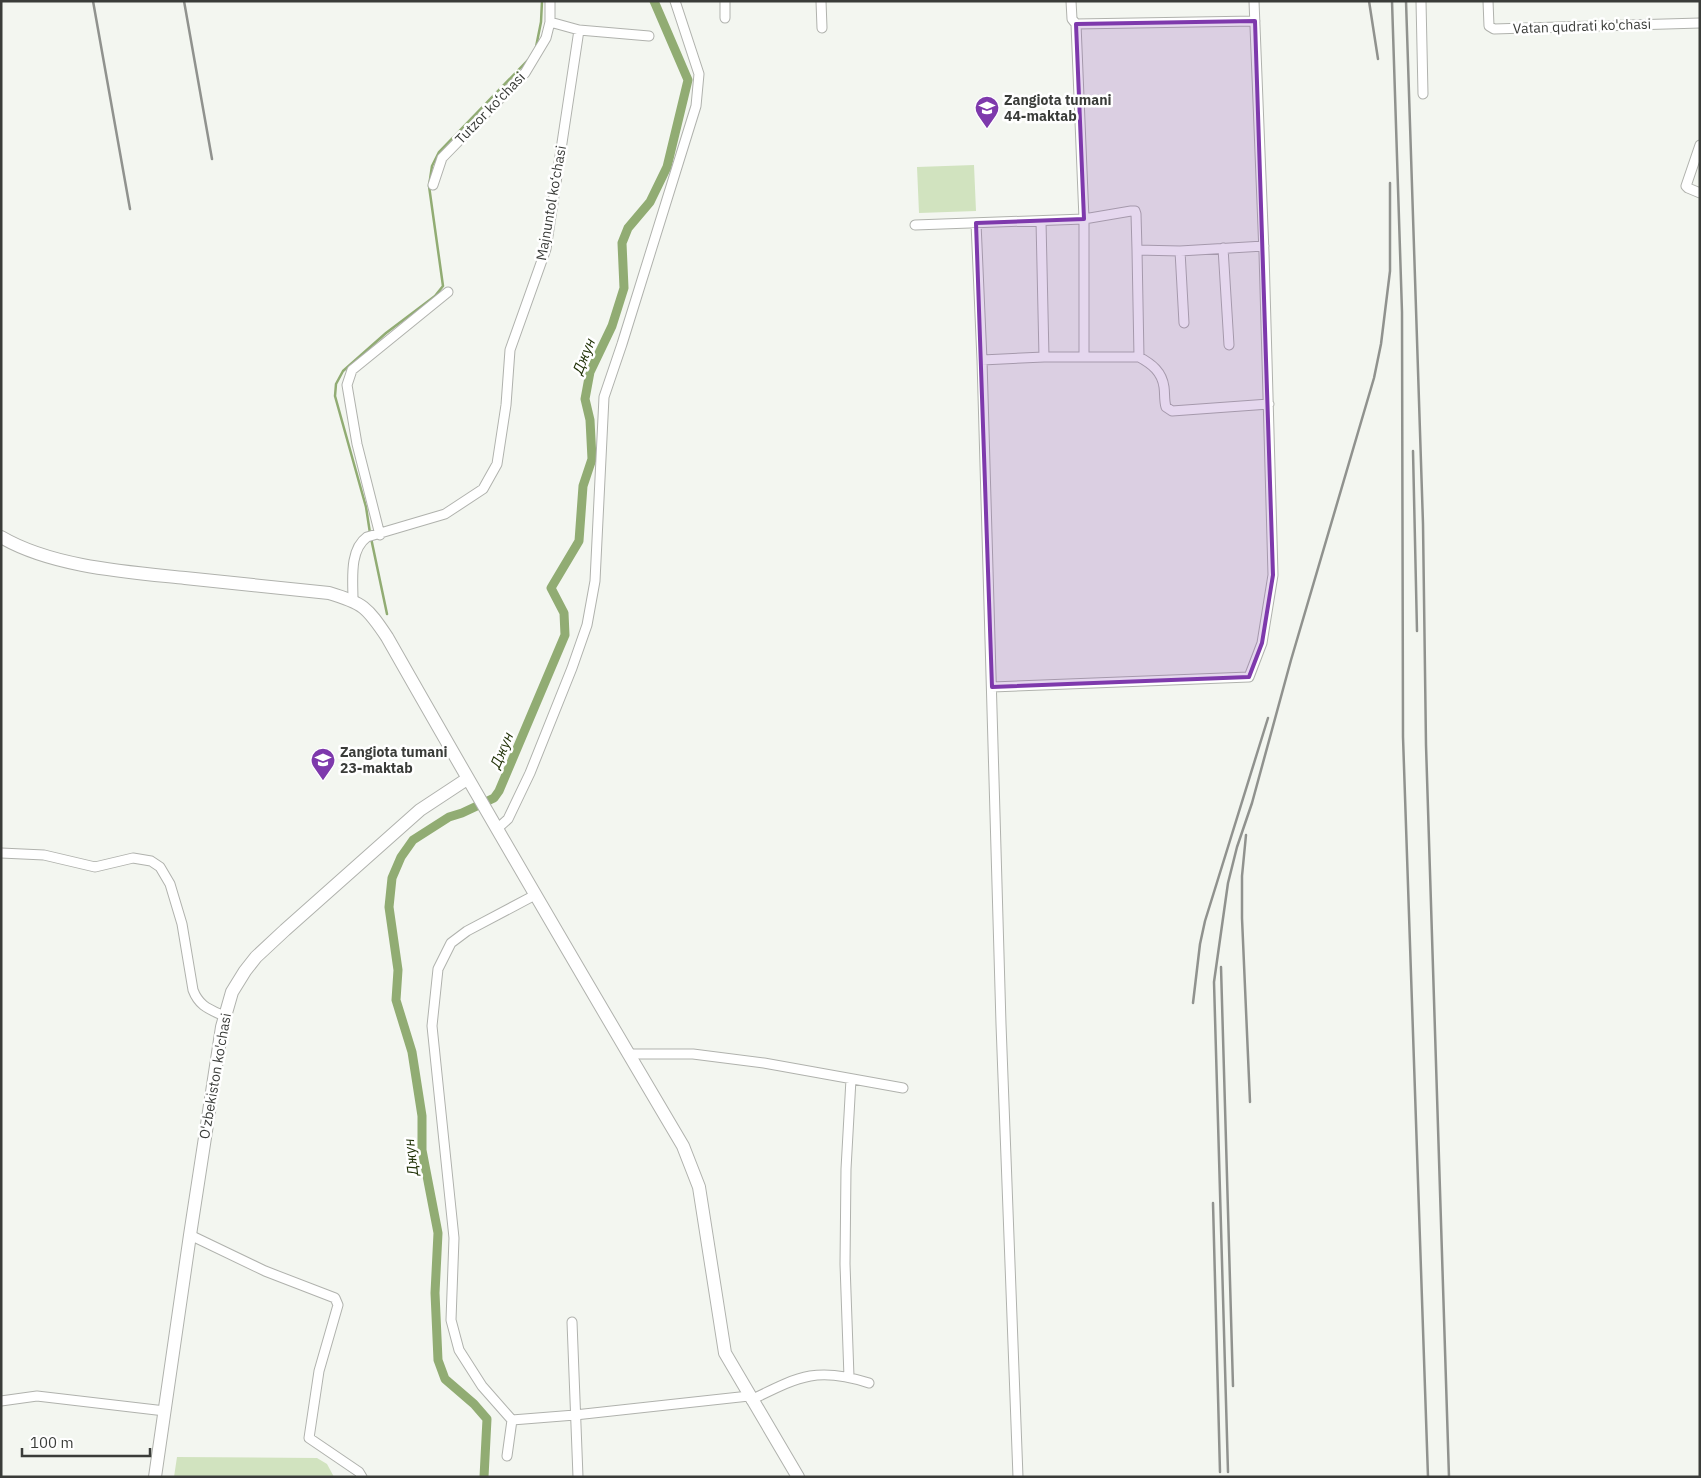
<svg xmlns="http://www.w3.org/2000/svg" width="1701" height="1478" font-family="'IBM Plex Sans',sans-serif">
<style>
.green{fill:#d1e3bf}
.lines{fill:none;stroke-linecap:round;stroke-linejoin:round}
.stream{stroke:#91ac73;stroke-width:2.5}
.canal{stroke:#91ac73;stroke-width:9}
.minor-casing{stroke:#b0b2ad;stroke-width:11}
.secondary-casing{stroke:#b0b2ad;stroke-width:14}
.minor{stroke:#fff;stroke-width:9}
.secondary{stroke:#fff;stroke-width:12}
.rail{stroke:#90928e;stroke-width:2.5}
.marked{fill:#7e39ac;fill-opacity:0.2;stroke:#7e39ac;stroke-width:4;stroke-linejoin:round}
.labels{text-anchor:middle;stroke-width:5;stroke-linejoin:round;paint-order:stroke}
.street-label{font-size:14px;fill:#3a3c39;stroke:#fff}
.poi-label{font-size:14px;font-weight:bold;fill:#3a3c39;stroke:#fff;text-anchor:start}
.water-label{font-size:15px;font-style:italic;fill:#223308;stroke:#fff}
</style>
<rect width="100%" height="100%" fill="#f3f6f0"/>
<path class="green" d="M974,165L976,211L919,213L917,167Z
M177,1457L317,1458L327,1464L334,1477H174Z"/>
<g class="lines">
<path class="stream" d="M536,47L541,22L542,1
M370,533L366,507L335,396L336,384L343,371L386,333L435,296L443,286L429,186L432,166L439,152L528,60
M371,538L387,614"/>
<path class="canal" d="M484,1477L487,1419L474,1404L445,1379L438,1360L435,1293L438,1233L422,1150V1116L412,1052L396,1000L398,970L389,907L392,878L401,857L413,840L449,817L462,813L494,798L499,791L565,635L564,613L551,588L579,541L583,486L592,459L590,420L585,399L590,372L612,326L624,288L622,243L628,228L650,202L667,167L688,80L654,1"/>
<defs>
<path id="minor" d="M821,1L822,28
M1071,1L1072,19L1076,24L1084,219V357
M1421,1L1423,94
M1488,1L1489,26L1494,29L1700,23
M725,18V1
M1076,24L1255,21
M579,30L649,36
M1700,145L1686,186L1688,188L1700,193
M433,185L442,158L525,73L546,38L550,22V1
M1041,221L1044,357
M976,223L982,360L1001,1024L1018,1477
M915,225L1084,219L1131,211H1135L1136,214L1137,250L1180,251L1264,246
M1223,248L1229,345
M1137,250L1139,357C1152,364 1162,372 1164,387C1165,394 1164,400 1166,407L1172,411L1269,404
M1180,251L1184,323
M982,360L1044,357H1139
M380,535L357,444L347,385L352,370L448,292
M353,600C353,580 349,550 367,537L445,514L483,489L497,464L506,405L510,350L546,249L579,30L550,22
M992,687L1249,677L1262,643L1273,575L1264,253L1254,1
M498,828L508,819L530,773L572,668L587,625L595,581L604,397L622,344L696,106L699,74L675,1
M1,853L44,855L95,867L133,858L151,861L160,867L170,884L182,924L193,990C199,1006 209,1009 224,1016
M629,1054H693L764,1063L903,1088
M190,1235L265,1271L335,1298L338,1305L319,1371L309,1438L359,1472L362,1477
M572,1322L578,1477
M849,1377L845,1264L846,1169L851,1079
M751,1400C798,1377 816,1366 869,1383
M1,1401L37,1396L165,1411
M512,1420L575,1415L749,1396
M507,1456L512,1420L482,1386L459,1350L451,1320L454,1238L432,1026L438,969L451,943L467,931L535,895"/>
<path id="secondary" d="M1,537C52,567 127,572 185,578C233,583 281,588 329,593C363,603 367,607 387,637C484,808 583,977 683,1146L699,1187L725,1353L798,1477
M155,1477L190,1235L222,1027L232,992L245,971L256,957L285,930L420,810L467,779"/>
</defs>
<use href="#minor" class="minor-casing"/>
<use href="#secondary" class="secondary-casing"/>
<use href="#minor" class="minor"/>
<use href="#secondary" class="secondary"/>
<path class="rail" d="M93,1L130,209
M184,1L212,159
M1369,1L1378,59
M1392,1L1402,312L1403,737L1428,1477
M1406,1L1423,524L1426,745L1449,1477
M1413,451L1417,631
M1246,835L1242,876V918L1250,1102
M1221,967L1233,1386
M1193,1003L1200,944L1205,921L1268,718
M1213,1203L1220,1472
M1228,1472L1214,982L1228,883L1237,847L1252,803L1291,660L1374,378L1381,344L1390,271V183"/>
</g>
<path class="marked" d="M1255,21L1273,575L1262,643L1249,677L992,687L976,223L1084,219L1076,24Z"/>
<defs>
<symbol id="school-pin" viewBox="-11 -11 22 30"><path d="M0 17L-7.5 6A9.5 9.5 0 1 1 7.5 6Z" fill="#7e39ac" stroke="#fff"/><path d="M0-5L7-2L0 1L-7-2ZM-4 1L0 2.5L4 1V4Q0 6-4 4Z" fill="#fff"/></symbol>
</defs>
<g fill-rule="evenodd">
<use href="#school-pin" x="973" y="94" width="28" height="38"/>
<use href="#school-pin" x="309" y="746" width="28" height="38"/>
</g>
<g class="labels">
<g class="street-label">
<text transform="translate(1582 26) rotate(-2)" y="5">Vatan qudrati ko'chasi</text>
<text transform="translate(490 108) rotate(-46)" y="5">Tutzor ko‘chasi</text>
<text transform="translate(551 203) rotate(-80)" y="5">Majnuntol ko‘chasi</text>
<text transform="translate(215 1076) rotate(-80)" y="5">O'zbekiston ko'chasi</text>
</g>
<g class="poi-label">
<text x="1004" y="105">Zangiota tumani<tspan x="1004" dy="16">44-maktab</tspan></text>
<text x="340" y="757">Zangiota tumani<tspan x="340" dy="16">23-maktab</tspan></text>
</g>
<g class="water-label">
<text transform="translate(584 356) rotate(-68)" y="5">Джун</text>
<text transform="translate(502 750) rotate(-67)" y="5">Джун</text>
<text transform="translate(411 1157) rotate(-97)" y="5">Джун</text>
</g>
</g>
<rect width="1701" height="1478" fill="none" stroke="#3a3c39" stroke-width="5"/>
<path d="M22 1448v8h128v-8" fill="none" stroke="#3a3c39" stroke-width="2.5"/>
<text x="30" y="1448" font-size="15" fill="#3a3c39" stroke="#ffffff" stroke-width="4" paint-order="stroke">100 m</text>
</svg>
